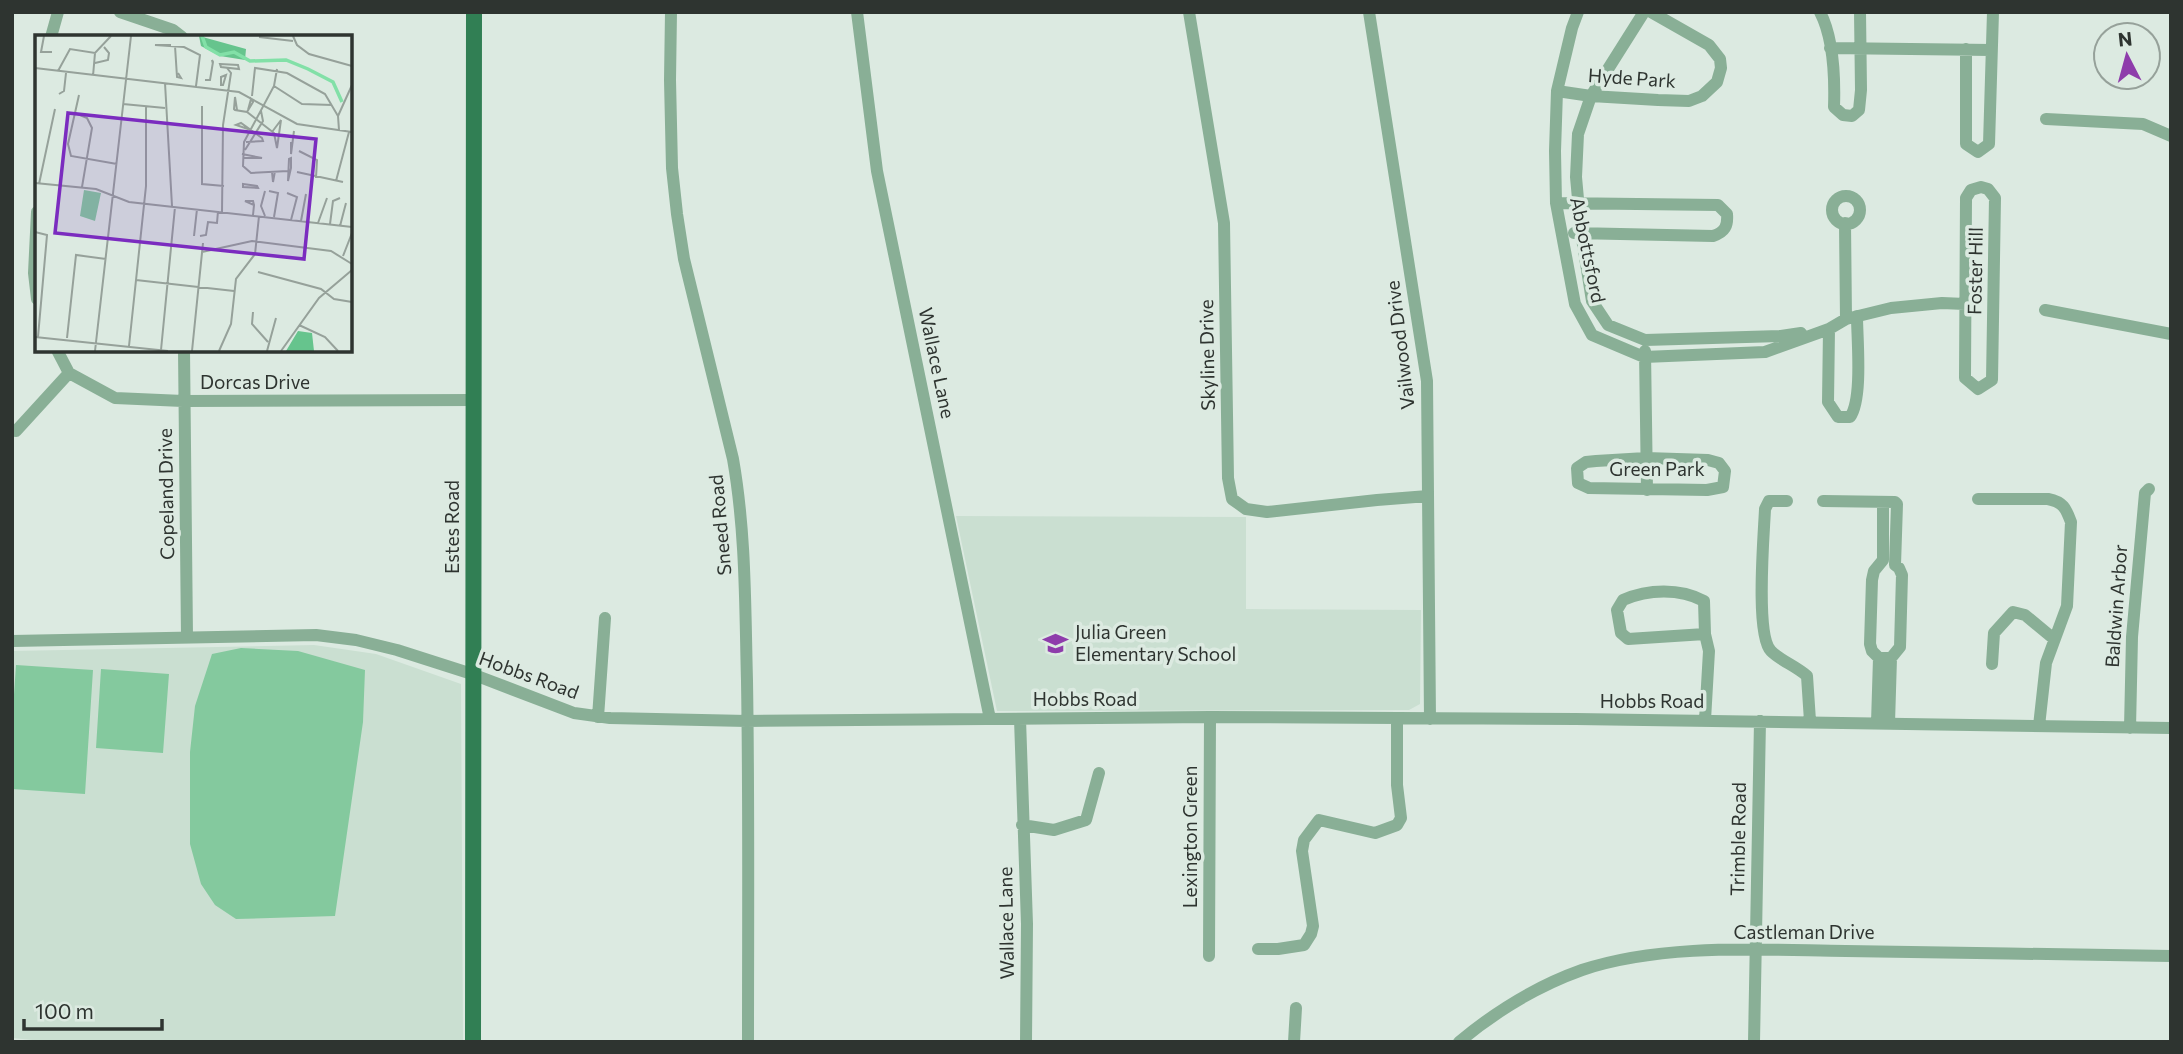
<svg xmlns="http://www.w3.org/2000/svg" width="2183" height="1054" font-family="Commissioner,sans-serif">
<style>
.built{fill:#cadfd1}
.green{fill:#84c99e}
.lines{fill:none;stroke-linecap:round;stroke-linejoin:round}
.minor{stroke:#89af96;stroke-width:12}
.major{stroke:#317f54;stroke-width:16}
.labels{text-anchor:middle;stroke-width:7;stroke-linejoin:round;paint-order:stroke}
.street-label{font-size:19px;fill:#2e3430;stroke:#dceae1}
.poi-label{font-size:19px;fill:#2e3430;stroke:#dceae1;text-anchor:start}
.inset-river{fill:none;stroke:#82e0a7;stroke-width:3.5}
.inset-road{fill:none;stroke:#96a19a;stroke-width:2}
.view{fill:#7b2cbf;fill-opacity:0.15;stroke:#7b2cbf;stroke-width:3.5}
.inset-edge{fill:none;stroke:#2e3430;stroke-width:3.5}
</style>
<rect width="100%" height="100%" fill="#dceae1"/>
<path class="built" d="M956,516L1246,517V609L1421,610L1420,704L1409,710L997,711Z
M314,645L376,654L461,684L463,1042H53L12,1038V651Z"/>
<path class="green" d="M241,648L298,651L365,670L363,722L335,916L236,919L215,905L201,884L190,844V752L195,706L212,654Z
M16,665L93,670L85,794L12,789V724Z
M101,669L169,674L163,753L96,748Z"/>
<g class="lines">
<path class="minor" d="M120,12L173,30L182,37
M671,12L670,80L672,168L677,214L684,259L733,459C746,533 745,607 747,681C749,801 748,922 748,1042
M857,12L877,171L990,719
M1189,12L1224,223L1228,478L1232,499L1246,509L1267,512L1377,500L1428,496
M1369,12L1427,381L1430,719
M1578,12L1572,28L1557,91L1555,151L1556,203L1575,304L1592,335L1644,357L1765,352L1829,329L1846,319L1891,308L1942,303L1965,304
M1644,12L1591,96L1578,134L1576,177L1581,232L1592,301L1608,325L1645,340L1781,336L1801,333
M1820,12C1834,39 1835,77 1834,107L1843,115L1852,116L1859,110L1861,90L1860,12
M51,37L58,12
M1830,48L1991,50
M1966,49V144L1978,152L1989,144L1993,12
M1557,91L1591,96L1658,100L1689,101L1702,96L1717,82L1721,68L1720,59L1709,45L1651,12
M2046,119L2143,124L2171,136
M1981,187L1988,189L1995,198L1992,380L1978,389L1965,378L1966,198L1971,190Z
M1832 210a14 14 0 1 1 28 0a14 14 0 1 1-28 0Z
M1556,203L1718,205L1727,214C1728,226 1725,232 1713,236L1574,233
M37,212L34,273L37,299
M1845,223L1846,319
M2045,310L2171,334
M1829,329L1828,402L1838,417H1850C1863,399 1857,339 1857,316
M57,350L69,373L115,398L183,401L473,400
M184,350L187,637
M1645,351L1647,490
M16,431L69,373
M1646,458L1708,460L1719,463L1725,471L1723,487L1707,490L1589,488L1578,483L1577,468L1586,462L1596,461Z
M1978,499H2048C2063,502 2066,508 2071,522L2067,606L2046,663L2039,726
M1787,501H1769L1765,509C1764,534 1755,635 1771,651C1781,661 1796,666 1807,676L1810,721
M1823,501L1895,502L1897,504L1895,565L1899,568L1902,575L1900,647L1891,658H1879L1872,651L1870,644L1872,580L1874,571L1883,560V502
M1705,634L1704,601C1680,588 1648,589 1623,600L1617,610L1621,633L1628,639L1705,634L1709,651L1705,720
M12,641L316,635L356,640L397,650L472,674L574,713L610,718L747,721L1210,717L1576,719L2171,728
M1992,664L1994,633L2013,612L2025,615L2054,639
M598,717L605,618
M1020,719L1027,924L1026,1042
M1877,723L1879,658
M1889,723L1891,658
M2130,728L2132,637L2145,493L2149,489
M1022,825L1054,830L1086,820L1099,773
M1258,949H1278L1304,945L1311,934L1313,926L1302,851L1304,840L1319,820L1375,833L1397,825L1401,818L1397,785V718
M1209,956L1210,717
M1294,1042L1296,1008
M1459,1042C1495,1012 1537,986 1582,970C1663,943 1762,950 1846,951C1954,953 2063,954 2171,956
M1754,1042L1760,721"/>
<path class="major" d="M473,1042L474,12"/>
</g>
<defs>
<symbol id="school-bare" viewBox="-9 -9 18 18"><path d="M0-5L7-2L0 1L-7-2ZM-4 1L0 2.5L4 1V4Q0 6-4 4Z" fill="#8e3cab" stroke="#dceae1" stroke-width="2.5" paint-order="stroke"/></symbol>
</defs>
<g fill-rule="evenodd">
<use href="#school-bare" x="1038" y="626" width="35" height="35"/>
</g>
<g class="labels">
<g class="street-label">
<text transform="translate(1632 78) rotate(4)" y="7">Hyde Park</text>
<text transform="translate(1588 250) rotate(78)" y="7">Abbottsford</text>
<text transform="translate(1975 271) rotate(-89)" y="7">Foster Hill</text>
<text transform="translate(1400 345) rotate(-97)" y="7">Vailwood Drive</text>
<text transform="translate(1207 355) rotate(-91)" y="7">Skyline Drive</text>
<text transform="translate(937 363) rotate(78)" y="7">Wallace Lane</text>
<text x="255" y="389">Dorcas Drive</text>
<text x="1657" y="476">Green Park</text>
<text transform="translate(166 494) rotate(-91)" y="7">Copeland Drive</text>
<text transform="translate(720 525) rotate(-95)" y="7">Sneed Road</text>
<text transform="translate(452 527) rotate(-90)" y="7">Estes Road</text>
<text transform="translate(2116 606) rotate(-86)" y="7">Baldwin Arbor</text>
<text transform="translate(529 675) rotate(20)" y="7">Hobbs Road</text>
<text x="1085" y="706">Hobbs Road</text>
<text x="1652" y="708">Hobbs Road</text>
<text transform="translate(1190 837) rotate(-90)" y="7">Lexington Green</text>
<text transform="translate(1738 839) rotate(-89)" y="7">Trimble Road</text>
<text transform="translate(1006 923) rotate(-91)" y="7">Wallace Lane</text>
<text x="1804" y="939">Castleman Drive</text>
</g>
<g class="poi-label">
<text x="1075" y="639">Julia Green<tspan x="1075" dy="22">Elementary School</tspan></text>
</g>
</g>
<g transform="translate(35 35)">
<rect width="317" height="317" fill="#dceae1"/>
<path d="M49,155L66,158L60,186L45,181Z" fill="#84c99e"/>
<path d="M164,1L211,14L210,25L185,21L166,11ZM263,296L277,298L279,316H251Z" fill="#66c48d"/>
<path class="inset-river" d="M167,1L171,12L185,20L199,17L215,26L251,25L273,34L298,47L307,67"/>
<path class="inset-road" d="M9,1L6,17H17M258,1L262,10L274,19L317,31M224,2L258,6M136,10H120L149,12L165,20L161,51M140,11L142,42L146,43L143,38M60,28L73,25L74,18L69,12M185,29L203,30L204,34L186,32ZM0,33L204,57L262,89L317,97M242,34L239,51L209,107L208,131L216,138L253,136M23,36L35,14L60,18L76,1M191,40L188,50H186V42ZM58,41L60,18M170,45H175L178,27L177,25L178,29M130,48L137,171M239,51L267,69L297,70M24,59L29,56L31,38M44,60L33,109L36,121L82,129M217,61L220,33L252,38L290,59L303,81L304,95M88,69L130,73M167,71V149L189,151M202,75L200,62L199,74L200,75L212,77L239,98L242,113L246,85L237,97M212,77L218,67L216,64L213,75M40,78L52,83L57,93L47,152M303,81L317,50M211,107L228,106L227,103L206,88L201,90L213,94M256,107V119L259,96M210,115L228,86L226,76M264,116L282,125L281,143M207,119L227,123H208M256,123V133L253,146L254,124ZM237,137L238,147L240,136M262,137L308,147M301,146L314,97M0,148L61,154L94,167L317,192M4,149L20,74M208,149L222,151L223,153L208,152ZM234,156L243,158L239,182M252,158L262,162L256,185M187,177L188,90L196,38L192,33M218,180L219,170L210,166H218L219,170M230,181L226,171L230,156M266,186L271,159M283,188L292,163M295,189L298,166L305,163M305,191L311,168M0,197L12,200L3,302M159,201L162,174M165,201L171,200L173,187L182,188L183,176M167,217L217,206L296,216L317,229M308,221L317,198M223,237L286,254L299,264L317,267M101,245L199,256M218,277L217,289L233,307M264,290L290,302L303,316M0,302L133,316M32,303L41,220L71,224M94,311L111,151V72M126,315L140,172M60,316L96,1M157,316L168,208M184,316L196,289L201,244L220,219L224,181M232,316L241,283M246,316L284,263L317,235"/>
<path class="view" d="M33,78L281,104L269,224L20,198Z"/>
<rect width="317" height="317" class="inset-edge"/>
</g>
<rect width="2183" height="1054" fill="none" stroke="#2e3430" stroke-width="28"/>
<g transform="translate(2127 56) rotate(354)"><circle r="33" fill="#dceae1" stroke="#96a19a" stroke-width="2"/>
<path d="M0-5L12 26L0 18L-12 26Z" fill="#8e3cab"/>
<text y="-10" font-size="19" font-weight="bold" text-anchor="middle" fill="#2e3430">N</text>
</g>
<path d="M24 1019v10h138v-10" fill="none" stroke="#2e3430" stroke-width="3.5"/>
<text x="35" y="1019" font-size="21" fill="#2e3430" stroke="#dceae1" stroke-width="5" paint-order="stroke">100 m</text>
</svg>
